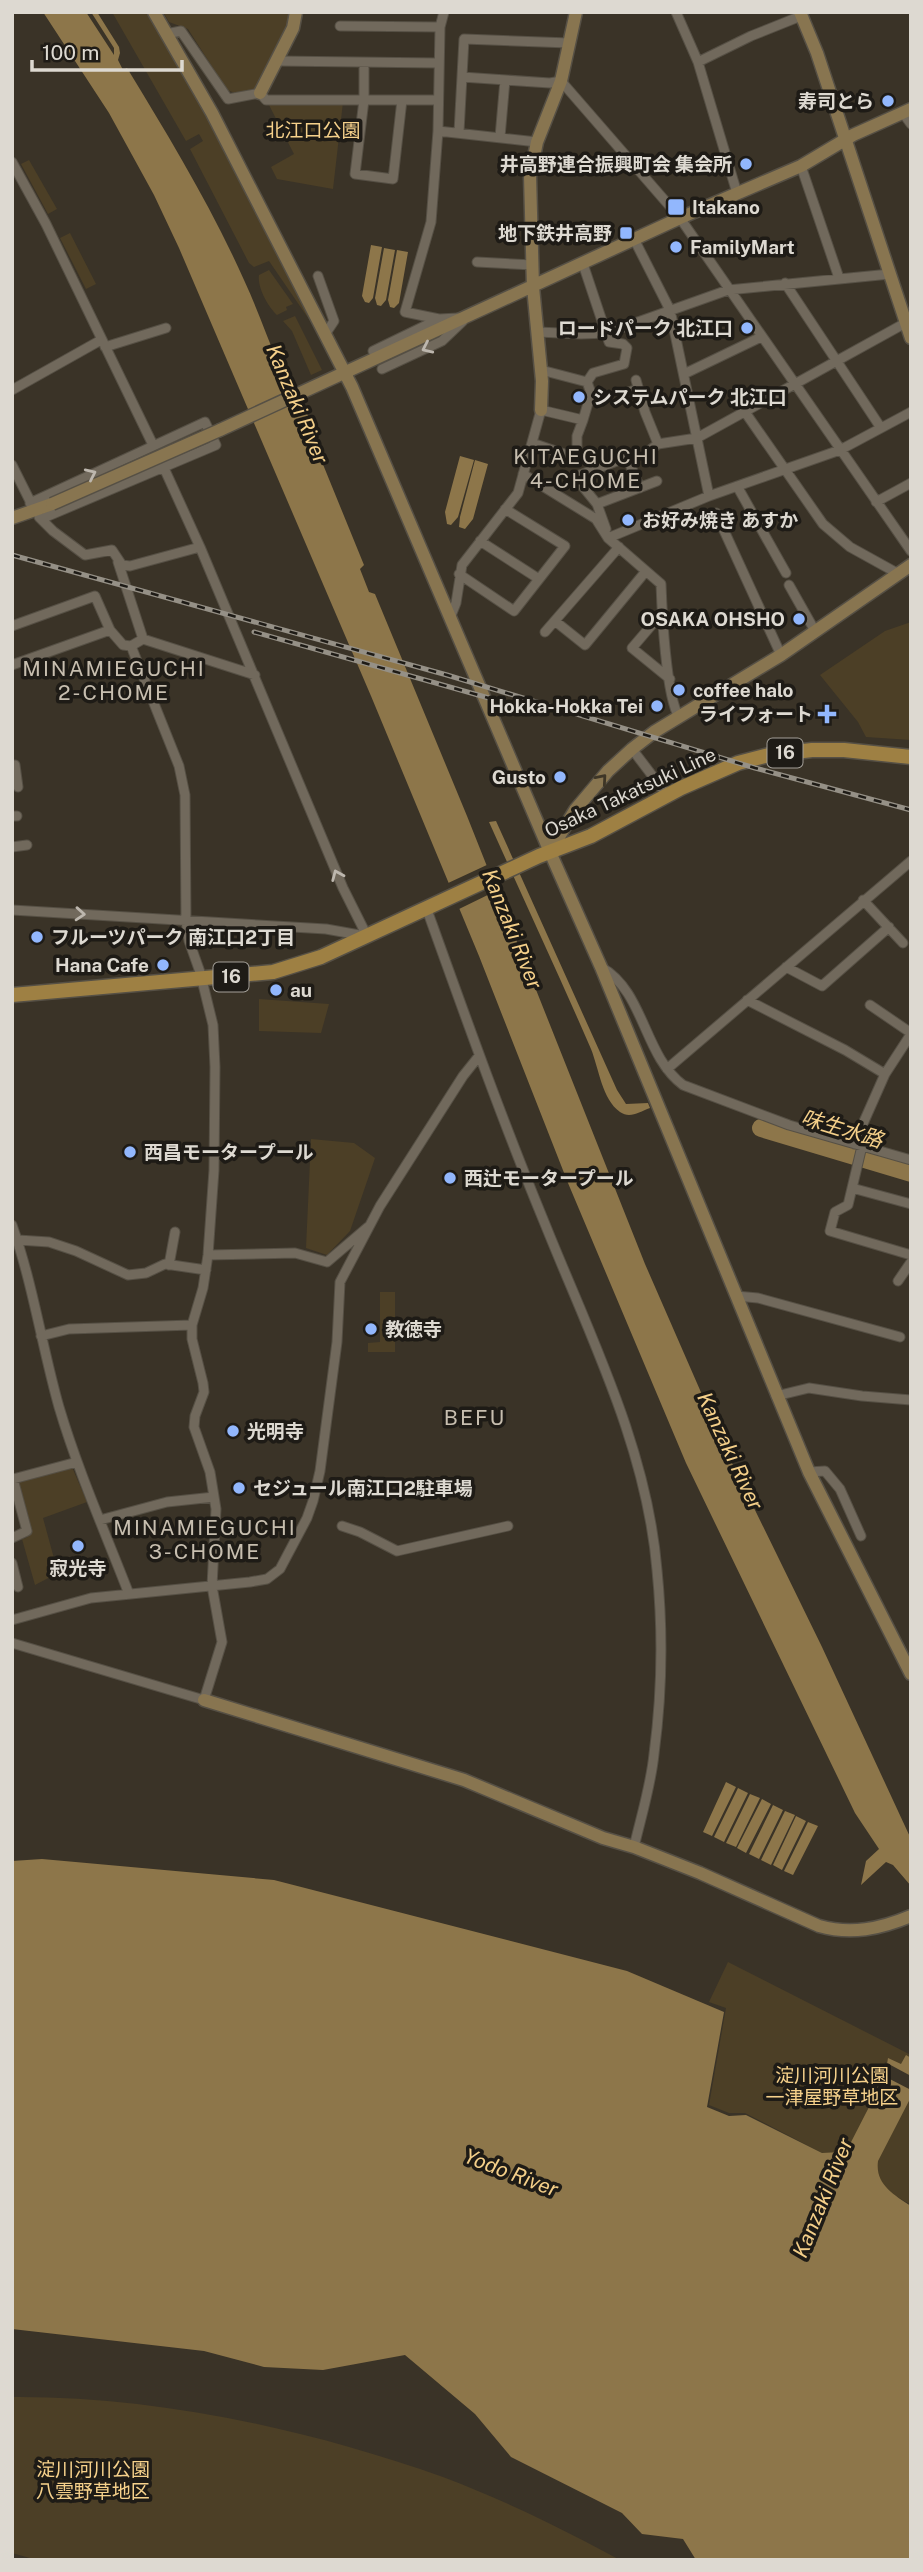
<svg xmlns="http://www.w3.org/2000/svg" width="923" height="2572" font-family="'Public Sans','Noto Sans JP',sans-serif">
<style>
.green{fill:#4c3f26}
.water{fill:#8d764a}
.pier{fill:#3a3327}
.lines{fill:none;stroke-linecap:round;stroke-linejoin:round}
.river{stroke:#8d764a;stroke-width:18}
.street-casing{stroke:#565045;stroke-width:11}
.secondary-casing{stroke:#565045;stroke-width:15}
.primary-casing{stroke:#565045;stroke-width:17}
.street{stroke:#71695c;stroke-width:9}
.secondary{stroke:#887550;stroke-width:12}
.primary{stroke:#9e8043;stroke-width:14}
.rail-casing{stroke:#959086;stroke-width:5}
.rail{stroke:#1e1b16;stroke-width:2.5;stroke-dasharray:8;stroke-linecap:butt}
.secondary-bridge-casing{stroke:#565045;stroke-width:15;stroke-linecap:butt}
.secondary-bridge{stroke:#887550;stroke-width:12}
.oneway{stroke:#bdb7ae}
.oneway2{stroke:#3e3627}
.poi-dot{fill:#92b7fd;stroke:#1e1b16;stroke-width:2.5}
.labels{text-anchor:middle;stroke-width:7;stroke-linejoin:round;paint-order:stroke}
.shield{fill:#1e1b16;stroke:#a4a099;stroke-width:2}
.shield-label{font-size:18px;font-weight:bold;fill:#ddd9d1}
.poi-label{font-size:19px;font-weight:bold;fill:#ddd9d1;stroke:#1e1b16;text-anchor:start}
.park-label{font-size:19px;fill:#f6d18b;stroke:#1e1b16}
.street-label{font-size:19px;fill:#ddd9d1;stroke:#1e1b16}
.water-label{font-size:21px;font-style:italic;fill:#f4cf89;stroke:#1e1b16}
.neighbourhood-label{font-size:21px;letter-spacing:2px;fill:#c7beaf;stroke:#1e1b16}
</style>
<rect width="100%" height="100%" fill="#3a3327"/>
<path class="green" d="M112,12H147L207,116L317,331L269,261L254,267L249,263L190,149L203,141L199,134L186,141Z
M163,12H291L287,27L259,88L235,93L227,90L188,29L169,22Z
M343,102L333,189L277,179L271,167L294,154L268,103Z
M29,160L57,209L48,214L21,164Z
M70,233L96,284L86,289L60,238Z
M269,270L293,304L286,307L287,310L277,315C268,307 257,287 259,275Z
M295,316L322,370L311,375L292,331L283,321Z
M911,622V740L866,737L858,722L820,675L885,631Z
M259,999L329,1004L321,1033L259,1031Z
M311,1139L354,1143L375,1158L350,1231L327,1255L306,1248Z
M380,1292H395V1352H368V1343L380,1342Z
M72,1467L87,1502L43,1518L58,1573L35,1585L22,1539L26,1538L31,1528L19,1482Z
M728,1962L911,2055V2205L822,2153L745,2113H729L709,2105L726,2008L709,2002Z
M12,2397C157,2396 307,2429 443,2477C504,2500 563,2529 620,2560H37L12,2553Z"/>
<path class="water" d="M43,12H86L114,55V48L91,12H97L119,47L120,53L118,60L123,70L127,68C169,137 211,206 244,280C257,308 267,337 279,365L287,366L311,423L322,462L364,565L360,569L369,592L375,594L467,816L645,1264L731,1461L822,1647L911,1839V1886L893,1865L886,1862L861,1885L866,1861L879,1849L855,1813L686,1463L568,1183L479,956L371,696L179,248L154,195L109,113Z
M371,245L382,247L373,298L369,303L365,302L362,296Z
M384,248L395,250L386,300L381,306L377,305L375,298Z
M397,250L408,252L399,303L394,308L390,307L388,300Z
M460,456L474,460L458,517L451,525L447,524L445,512Z
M475,460L488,464L473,519L465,529L459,527L460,517Z
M496,821L617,1090L626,1104L648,1103L650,1108C639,1112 630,1119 620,1112C602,1099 599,1069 591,1049C558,973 523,898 489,822Z
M726,1782L736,1787L712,1836L703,1832Z
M738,1788L748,1793L724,1842L714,1837Z
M750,1794L760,1798L736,1847L726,1843Z
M762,1799L771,1804L746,1853L737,1848Z
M773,1805L783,1810L759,1859L749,1854Z
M785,1811L795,1815L771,1865L761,1860Z
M796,1816L806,1821L782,1870L773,1865Z
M808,1822L818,1826L793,1875L784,1871Z
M42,1859L274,1880L627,1971L724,2012L707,2107L729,2116L746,2115L822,2153L840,2152L849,2146L885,2076L888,2058L901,2064L906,2055L911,2058V2097L878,2161C875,2184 893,2194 911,2206V2560H696L683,2539L642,2534L622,2513L511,2457L475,2414L405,2355L323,2370L264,2367L204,2351L12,2329V1861Z"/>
<path class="pier" d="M489,864L500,889L457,910L446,884Z
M885,2062L911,2076V2090L882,2075Z"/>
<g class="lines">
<path class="river" d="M761,1128L911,1173"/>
<defs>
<path id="street" d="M676,12L698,62L737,193
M340,26L440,27
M166,34L181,31L228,99L260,93L266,100H437
M277,61L438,63
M698,62L751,36L801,16
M364,63V100L355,174L393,179L402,100
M462,77L550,83L561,81L680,218L911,551
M903,113L911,124
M438,131L537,142
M459,132L464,39L569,43
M500,137L505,80
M12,162L46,224L153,445
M801,166L839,278
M634,239L670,310L709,496
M477,262L533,265
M318,276L334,321L326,333
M785,283L881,428
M439,319L405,312L431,222L438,131L440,27L444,12
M538,332L581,334L607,333L728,290L890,274
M105,347L166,328
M373,351L439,319L458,318
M382,369L442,341L463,321
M541,370L587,382
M684,374L761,337
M636,380L645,412L658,444
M12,390L101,340
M628,392L639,389
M745,412L823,524L850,547L897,573
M532,443L570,456
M577,449V436L583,420
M650,450L658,444L697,438L909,321
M12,465L32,505
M164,468L200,547L343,888L367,936
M523,474L596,519L608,538L661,584C662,612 666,696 679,717
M737,486L786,573
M876,502L911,483
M30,503L205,422L216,445L41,519
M597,504L657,481
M716,513L781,655
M39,517L53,531L85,555L112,550L122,565L130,566L200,547
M606,529L597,504L575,477L627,457L640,488
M608,538L709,496L840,450L911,412
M480,541L539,579
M118,562L143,639
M459,574L514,611L565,546L505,509
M789,585L815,631
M662,613L632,648L670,679
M450,618L456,603L462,565L518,493L541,410L583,420L591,393L587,382L593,373L624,364L627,348L623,344L609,342L583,264
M555,621L585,645L646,571
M12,626L95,596L110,630L123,645L131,646
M545,632L619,547
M12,665L110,630
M632,749L667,795
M15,765L18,787
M12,816H17
M12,847L27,845
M863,900L903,943
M426,907C464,1013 502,1120 545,1224C590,1336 647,1448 657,1570C663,1630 662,1694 654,1754C651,1785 641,1817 634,1847
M12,910L326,929L365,936
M601,967C645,992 643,1055 683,1085L789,1125L911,1160
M786,967L822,986L889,927
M747,1000L845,1050L885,1074
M870,1005L911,1033
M667,1069L911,861
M854,1144L885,1074L911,1034
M862,1146L848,1205L835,1212L830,1231L911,1255
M852,1188L911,1204
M12,1225C33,1284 42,1347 59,1407C78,1471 105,1532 129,1594
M18,1240L49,1242L76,1251L128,1275L146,1273L165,1264L206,1270
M208,1255L295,1253L327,1262L368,1227
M169,1265L175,1232
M898,1281L911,1262
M736,1296L758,1298L900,1337
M41,1336L69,1329L192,1325
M776,1396L809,1388L862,1396L911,1400
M809,1472L825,1471L840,1489L861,1536
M100,1520L167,1502L214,1497
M342,1526L360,1532L397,1551L508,1526
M12,1538L27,1531L13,1479L77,1462
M12,1563L18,1587
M12,1620L91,1598L250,1582L267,1579L280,1569L307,1518L313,1501L320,1471L337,1342L340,1282L380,1206L463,1076L479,1056
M12,1643L204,1700L222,1642L212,1586L216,1509L210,1472L194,1427L195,1416L204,1392L203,1383L192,1339V1325L203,1288L208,1255L214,1170L215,1067L213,1025L200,972L189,941L186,921L185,795L179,766L131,646L143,639L255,675"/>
<path id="secondary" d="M154,12L212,113L352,387L550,852L601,967L809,1472L911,1674
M800,12L817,53L911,338
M260,93L293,28L296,12
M541,410L542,381L533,287L530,176L537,142L561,81L576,12
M220,430L680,218L801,166L853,135L911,109
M12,518L52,504
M550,852L575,810L608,771L632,749L654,732L781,655L911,565
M204,1700L464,1780L603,1838L634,1847L700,1873L819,1926C851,1935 880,1929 911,1916"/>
<path id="primary" d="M12,995L273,972L321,957L539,856L591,836L681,788L738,763L769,755L812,750H844L911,757"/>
</defs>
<use href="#street" class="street-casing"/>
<use href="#secondary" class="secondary-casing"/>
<use href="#primary" class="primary-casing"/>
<use href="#street" class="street"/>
<use href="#secondary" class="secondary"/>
<use href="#primary" class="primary"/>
<defs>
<path id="rail" d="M12,555L447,675L755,768L911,810
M254,632L496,700"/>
</defs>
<use href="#rail" class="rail-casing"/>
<use href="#rail" class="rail"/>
<defs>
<path id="secondary-bridge" d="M52,504L220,430"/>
</defs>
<use href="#secondary-bridge" class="secondary-bridge-casing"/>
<use href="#secondary-bridge" class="secondary-bridge"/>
</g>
<defs><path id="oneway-chevron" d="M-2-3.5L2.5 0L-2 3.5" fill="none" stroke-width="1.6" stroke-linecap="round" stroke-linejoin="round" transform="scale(1.75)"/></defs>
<g class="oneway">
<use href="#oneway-chevron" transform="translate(427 348) rotate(155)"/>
<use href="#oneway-chevron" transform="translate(91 474) rotate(-25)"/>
<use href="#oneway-chevron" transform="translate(337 875) rotate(-113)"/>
<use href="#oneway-chevron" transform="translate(80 914) rotate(4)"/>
</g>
<use class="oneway2" href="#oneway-chevron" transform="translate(602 779) rotate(-49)"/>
<g class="poi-dot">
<circle cx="888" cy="101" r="7"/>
<circle cx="746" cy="164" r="7"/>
<rect x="667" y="198" width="18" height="18" rx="3.5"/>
<rect x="619" y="226" width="14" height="14" rx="3.5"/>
<circle cx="676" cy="247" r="7"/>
<circle cx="747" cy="328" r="7"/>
<circle cx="579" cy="397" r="7"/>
<circle cx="628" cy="520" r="7"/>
<circle cx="799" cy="619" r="7"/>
<circle cx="679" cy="690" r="7"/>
<circle cx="657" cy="706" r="7"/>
<path d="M823.5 703.5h7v7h7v7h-7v7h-7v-7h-7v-7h7z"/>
<circle cx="560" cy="777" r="7"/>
<circle cx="37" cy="937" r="7"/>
<circle cx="163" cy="965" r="7"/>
<circle cx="276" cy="990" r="7"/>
<circle cx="130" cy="1152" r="7"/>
<circle cx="450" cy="1178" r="7"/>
<circle cx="371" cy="1329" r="7"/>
<circle cx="233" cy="1431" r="7"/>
<circle cx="239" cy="1488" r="7"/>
<circle cx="78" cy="1546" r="7"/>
</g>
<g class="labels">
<g class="shield">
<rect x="767.5" y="738.5" width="35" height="29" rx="5"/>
<rect x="213.5" y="962.5" width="35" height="29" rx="5"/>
</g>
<g class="shield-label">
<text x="785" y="759">16</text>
<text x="231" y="983">16</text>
</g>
<g class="poi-label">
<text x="874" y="108" text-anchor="end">寿司とら</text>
<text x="732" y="171" text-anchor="end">井高野連合振興町会 集会所</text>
<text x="692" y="214">Itakano</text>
<text x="612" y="240" text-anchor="end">地下鉄井高野</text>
<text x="690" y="254">FamilyMart</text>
<text x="733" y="335" text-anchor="end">ロードパーク 北江口</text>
<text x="593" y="404">システムパーク 北江口</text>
<text x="642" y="527">お好み焼き あすか</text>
<text x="785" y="626" text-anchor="end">OSAKA OHSHO</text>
<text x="693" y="697">coffee halo</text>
<text x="643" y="713" text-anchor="end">Hokka-Hokka Tei</text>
<text x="813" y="721" text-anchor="end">ライフォート</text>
<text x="546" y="784" text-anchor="end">Gusto</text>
<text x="51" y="944">フルーツパーク 南江口2丁目</text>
<text x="149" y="972" text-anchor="end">Hana Cafe</text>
<text x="290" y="997">au</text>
<text x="144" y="1159">西昌モータープール</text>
<text x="464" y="1185">西辻モータープール</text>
<text x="385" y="1336">教徳寺</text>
<text x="247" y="1438">光明寺</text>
<text x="253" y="1495">セジュール南江口2駐車場</text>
<text x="78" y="1575" text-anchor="middle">寂光寺</text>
</g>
<g class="park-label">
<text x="313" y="137">北江口公園</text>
<text x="832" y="2082">淀川河川公園<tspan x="832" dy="22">一津屋野草地区</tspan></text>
<text x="93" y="2476">淀川河川公園<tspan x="93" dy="22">八雲野草地区</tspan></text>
</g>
<g class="street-label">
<text transform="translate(630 792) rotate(-25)" y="7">Osaka Takatsuki Line</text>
</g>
<g class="water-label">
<text transform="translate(297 404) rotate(67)" y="7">Kanzaki River</text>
<text transform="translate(512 929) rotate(68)" y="7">Kanzaki River</text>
<text transform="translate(842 1129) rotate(17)" y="7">味生水路</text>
<text transform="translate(730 1451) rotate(65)" y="7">Kanzaki River</text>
<text transform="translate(511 2173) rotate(21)" y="7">Yodo River</text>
<text transform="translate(823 2198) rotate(-68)" y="7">Kanzaki River</text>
</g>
<g class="neighbourhood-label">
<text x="586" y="464">KITAEGUCHI<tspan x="586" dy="24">4-CHOME</tspan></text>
<text x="114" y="676">MINAMIEGUCHI<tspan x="114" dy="24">2-CHOME</tspan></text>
<text x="475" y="1425">BEFU</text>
<text x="205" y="1535">MINAMIEGUCHI<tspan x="205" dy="24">3-CHOME</tspan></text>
</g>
</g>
<rect width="923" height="2572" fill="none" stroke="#ddd9d1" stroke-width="28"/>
<path d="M32 60v10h150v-10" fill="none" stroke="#ddd9d1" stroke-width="3.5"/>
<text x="42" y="60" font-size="21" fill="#ddd9d1" stroke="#1e1b16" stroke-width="5" paint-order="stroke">100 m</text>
</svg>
